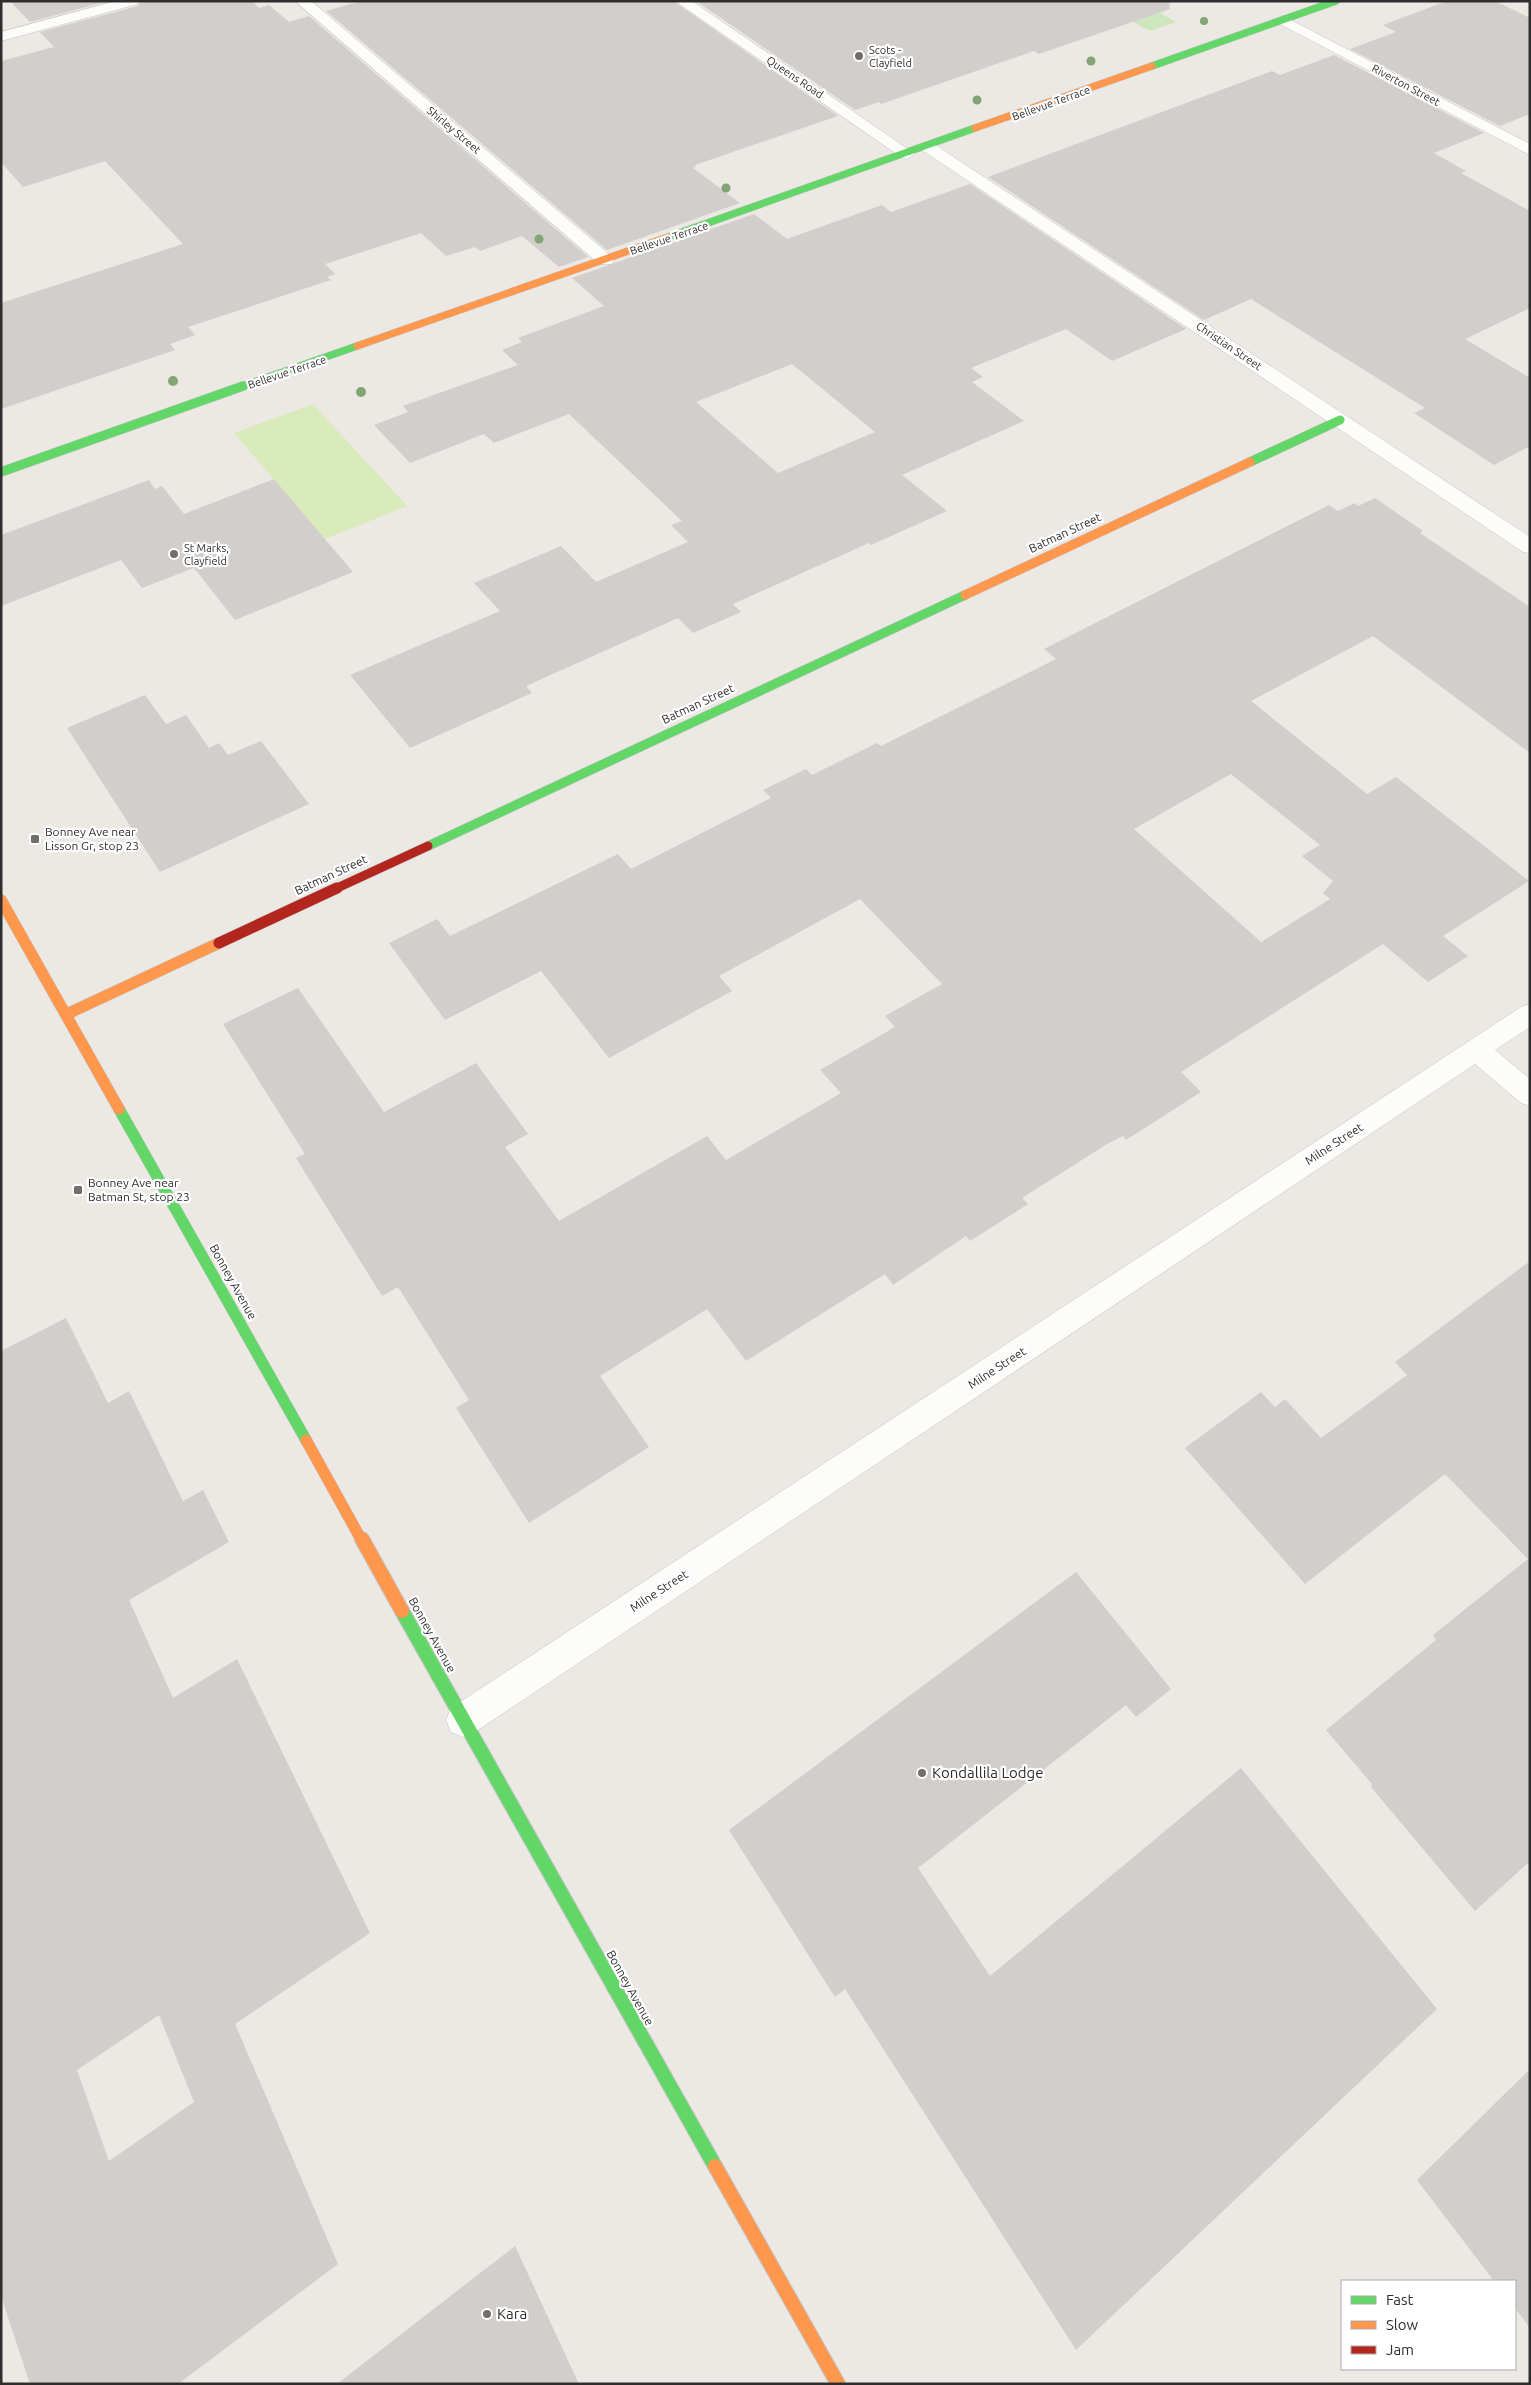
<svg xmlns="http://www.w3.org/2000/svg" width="1531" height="2385" font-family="Ubuntu,sans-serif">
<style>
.green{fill:#cee6be}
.pitch{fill:#d9eabb}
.building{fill:#d1cecb;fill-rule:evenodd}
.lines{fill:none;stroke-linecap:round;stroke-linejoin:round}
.street-casing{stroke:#c5c4c5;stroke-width:1}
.fast-far3-casing{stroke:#c5c4c5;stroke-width:8}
.fast-far2-casing{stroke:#c5c4c5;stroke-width:10}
.fast-far1-casing{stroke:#c5c4c5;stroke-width:12}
.fast-casing{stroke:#c5c4c5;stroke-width:16}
.slow-far3-casing{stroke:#c5c4c5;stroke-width:8}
.slow-far2-casing{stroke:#c5c4c5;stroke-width:10}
.slow-far1-casing{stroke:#c5c4c5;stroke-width:12}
.slow-casing{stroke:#c5c4c5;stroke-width:16}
.jam-far1-casing{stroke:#c5c4c5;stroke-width:10}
.jam-casing{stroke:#c5c4c5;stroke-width:12}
.street{fill:#fcfcfb;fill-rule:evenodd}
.fast-far3{stroke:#63d668;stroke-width:7}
.fast-far2{stroke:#63d668;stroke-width:9}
.fast-far1{stroke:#63d668;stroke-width:11}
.fast{stroke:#63d668;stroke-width:14}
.slow-far3{stroke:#ff974d;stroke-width:7}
.slow-far2{stroke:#ff974d;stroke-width:9}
.slow-far1{stroke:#ff974d;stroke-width:11}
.slow{stroke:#ff974d;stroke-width:14}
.jam-far1{stroke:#b3261e;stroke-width:9}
.jam{stroke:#b3261e;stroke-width:11}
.tree{fill:#82a575}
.poi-dot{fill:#706f6e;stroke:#fff;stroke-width:2}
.labels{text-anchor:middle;stroke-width:4.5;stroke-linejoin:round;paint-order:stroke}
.far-poi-label{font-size:11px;fill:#2e2e2e;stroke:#fff;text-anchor:start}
.far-street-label{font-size:11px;fill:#2e2e2e;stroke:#fff}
.street-label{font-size:12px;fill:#2e2e2e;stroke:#fff}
.poi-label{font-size:12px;fill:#2e2e2e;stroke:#fff;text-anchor:start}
.near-poi-label{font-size:15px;fill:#2e2e2e;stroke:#fff;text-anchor:start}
</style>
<rect width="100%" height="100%" fill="#ece8e4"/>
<path class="green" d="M1153,9L1176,22L1150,31L1126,18Z"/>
<path class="pitch" d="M313,404L407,506L325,539L234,433Z"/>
<path class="building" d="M10,1H108L30,22Z
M142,1H252L259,8L269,5L289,22L309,16L588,257L559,267L522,236L480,251L475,247L446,256L421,233L325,264L335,274L327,277L331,280L188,327L195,335L170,344L175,350L1,409V303L183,244L105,161L23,187L1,162V61L54,47L40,32L138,6Z
M361,1H673L838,116L695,165L696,166L693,168L740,203L607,250L326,11Z
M696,1H1169L1170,9L1039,54L1034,51L881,104L879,102L855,110Z
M1447,1H1495L1530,18V114L1500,126L1350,49L1396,32L1383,25Z
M1334,55L1484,133L1434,153L1466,171L1461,173L1530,211V308L1465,339L1530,378V446L1494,465L1414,413L1425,408L1251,299L1204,320L988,177L1272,71L1280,75Z
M970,184L1186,329L1112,361L1066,329L971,368L983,377L972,382L1024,421L902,475L947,511L871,545L869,543L733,604L741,612L693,633L678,618L526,686L532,693L410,748L350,675L500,611L474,583L561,546L596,582L688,542L671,525L682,521L569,414L494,443L484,434L410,463L374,425L408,412L403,406L518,365L502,350L522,342L518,338L604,306L572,278L754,214L787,239L882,205L891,212ZM792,364L875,432L778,473L696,402Z
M274,479L353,572L235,620L194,568L142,588L121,560L1,606V535L149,480L155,489L162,486L184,514Z
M1375,498L1423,531L1420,533L1530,607V753L1373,636L1251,701L1367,794L1396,777L1529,881L1443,936L1468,956L1428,982L1383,944L1181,1072L1201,1092L1126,1140L1123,1136L1107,1144L1022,1198L1028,1204L970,1241L966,1236L893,1285L885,1274L746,1361L707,1309L600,1376L649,1447L529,1523L456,1408L469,1400L398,1287L382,1296L296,1158L305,1154L223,1024L298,988L384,1112L476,1063L528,1134L505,1147L559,1221L707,1136L726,1160L841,1093L820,1070L895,1027L885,1016L942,984L860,899L719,976L732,991L609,1058L541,971L445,1020L389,943L437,919L450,936L618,854L631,869L771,798L763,790L806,769L812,775L877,743L881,746L1056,659L1044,649L1329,505L1338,511L1355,503L1358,506ZM1231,774L1320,845L1302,856L1333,881L1323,893L1330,899L1261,942L1134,829Z
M145,695L166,724L186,715L209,748L219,743L228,755L261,741L309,804L160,872L67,728Z
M1530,1261V1861L1475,1911L1371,1787L1372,1784L1326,1730L1436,1640L1433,1635L1528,1559L1445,1474L1305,1584L1185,1448L1261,1392L1275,1407L1285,1399L1321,1438L1407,1375L1395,1362Z
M66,1318L108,1403L129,1391L183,1501L203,1490L229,1542L129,1600L173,1698L237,1659L370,1933L235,2024L338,2264L178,2384H30L1,2296V1351ZM159,2015L194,2102L109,2161L77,2070Z
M1076,1572L1171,1689L1136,1717L1126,1705L918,1868L990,1976L1241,1768L1437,2009L1076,2350L845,1989L835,1997L729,1830Z
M1530,2069V2328L1515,2308V2281H1494L1417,2180Z
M515,2246L579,2384H337Z"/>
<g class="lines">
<defs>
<path id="street" d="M116,1H140L138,4L1,41V32Z
M295,1H311L611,256L614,260L611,264H599Z
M675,1H692L915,154L907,159L901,157Z
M1283,16L1530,144V155L1278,23L1276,20Z
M928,142L934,144L1530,537V553L1523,552L922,150L920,147L922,144Z
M1530,1004V1027L1495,1050L1530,1079V1106L1521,1103L1475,1064L475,1732L463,1737L451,1732L446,1720L451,1708L1521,1007Z"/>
<path id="fast-far3" d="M1152,66L1336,1
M668,237L975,128
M240,387L357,346"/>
<path id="fast-far2" d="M1250,462L1340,420
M1,472L243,386
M428,846L965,595"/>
<path id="fast-far1" d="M119,1109L306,1440"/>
<path id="fast" d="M402,1611L715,2166"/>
<path id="slow-far3" d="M975,128L1152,66
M357,346L668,237"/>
<path id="slow-far2" d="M965,595L1250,462"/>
<path id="slow-far1" d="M1,900L119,1109
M67,1014L219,943
M306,1440L362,1541"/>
<path id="slow" d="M362,1539L402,1611
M715,2166L838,2384"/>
<path id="jam-far1" d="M335,889L428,846"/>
<path id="jam" d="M219,943L337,888"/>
</defs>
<use href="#street" class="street-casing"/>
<use href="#fast-far3" class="fast-far3-casing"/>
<use href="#fast-far2" class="fast-far2-casing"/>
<use href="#fast-far1" class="fast-far1-casing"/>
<use href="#fast" class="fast-casing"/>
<use href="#slow-far3" class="slow-far3-casing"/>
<use href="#slow-far2" class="slow-far2-casing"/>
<use href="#slow-far1" class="slow-far1-casing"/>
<use href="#slow" class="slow-casing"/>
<use href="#jam-far1" class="jam-far1-casing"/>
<use href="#jam" class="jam-casing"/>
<use href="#street" class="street"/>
<use href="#fast-far3" class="fast-far3"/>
<use href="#fast-far2" class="fast-far2"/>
<use href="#fast-far1" class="fast-far1"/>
<use href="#fast" class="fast"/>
<use href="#slow-far3" class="slow-far3"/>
<use href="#slow-far2" class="slow-far2"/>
<use href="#slow-far1" class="slow-far1"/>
<use href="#slow" class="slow"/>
<use href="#jam-far1" class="jam-far1"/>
<use href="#jam" class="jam"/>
</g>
<g class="tree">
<circle cx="1204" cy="21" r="4"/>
<circle cx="1091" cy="61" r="4.5"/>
<circle cx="977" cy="100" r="4.5"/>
<circle cx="726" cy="188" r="4.5"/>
<circle cx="539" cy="239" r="4.5"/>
<circle cx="173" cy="381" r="5"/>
<circle cx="361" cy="392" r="5"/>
</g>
<g class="poi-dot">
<circle cx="859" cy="56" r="5"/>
<circle cx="174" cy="554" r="5"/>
<rect x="30" y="834" width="10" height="10" rx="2.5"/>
<rect x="73" y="1185" width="10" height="10" rx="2.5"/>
<circle cx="922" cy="1773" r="5"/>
<circle cx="487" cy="2314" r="5"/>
</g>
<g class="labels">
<g class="far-poi-label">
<text x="869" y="54">Scots -<tspan x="869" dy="13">Clayfield</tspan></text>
<text x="184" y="552">St Marks,<tspan x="184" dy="13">Clayfield</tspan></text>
</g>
<g class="far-street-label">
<text transform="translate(795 77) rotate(34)" y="4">Queens Road</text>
<text transform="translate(1406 85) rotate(28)" y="4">Riverton Street</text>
<text transform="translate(1051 103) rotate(-20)" y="4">Bellevue Terrace</text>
<text transform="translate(454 130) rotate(40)" y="4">Shirley Street</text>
<text transform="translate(669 238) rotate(-19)" y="4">Bellevue Terrace</text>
<text transform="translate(1229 346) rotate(34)" y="4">Christian Street</text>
<text transform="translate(287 372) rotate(-19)" y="4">Bellevue Terrace</text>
</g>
<g class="street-label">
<text transform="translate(1065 533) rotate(-25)" y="4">Batman Street</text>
<text transform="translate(698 704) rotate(-25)" y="4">Batman Street</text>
<text transform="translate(331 875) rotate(-25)" y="4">Batman Street</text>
<text transform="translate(1334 1144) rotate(-33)" y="4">Milne Street</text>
<text transform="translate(233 1282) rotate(61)" y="4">Bonney Avenue</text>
<text transform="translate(997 1368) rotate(-33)" y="4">Milne Street</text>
<text transform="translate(659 1591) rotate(-33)" y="4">Milne Street</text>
<text transform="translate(432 1635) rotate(61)" y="4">Bonney Avenue</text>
<text transform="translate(630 1988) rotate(61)" y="4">Bonney Avenue</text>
</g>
<g class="poi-label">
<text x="45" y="836">Bonney Ave near<tspan x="45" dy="14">Lisson Gr, stop 23</tspan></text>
<text x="88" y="1187">Bonney Ave near<tspan x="88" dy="14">Batman St, stop 23</tspan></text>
</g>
<g class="near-poi-label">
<text x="932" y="1778">Kondallila Lodge</text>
<text x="497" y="2319">Kara</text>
</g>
</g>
<rect width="1531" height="2385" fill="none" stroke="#2e2e2e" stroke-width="5"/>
<rect x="1341" y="2280" width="175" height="90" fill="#ffffff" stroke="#ababab"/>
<rect x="1351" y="2296" width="25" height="8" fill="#63d668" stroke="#ababab"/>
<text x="1386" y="2305" font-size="15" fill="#2e2e2e">Fast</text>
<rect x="1351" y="2321" width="25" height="8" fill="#ff974d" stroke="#ababab"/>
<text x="1386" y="2330" font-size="15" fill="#2e2e2e">Slow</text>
<rect x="1351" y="2346" width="25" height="8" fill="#b3261e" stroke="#ababab"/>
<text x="1386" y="2355" font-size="15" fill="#2e2e2e">Jam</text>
</svg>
